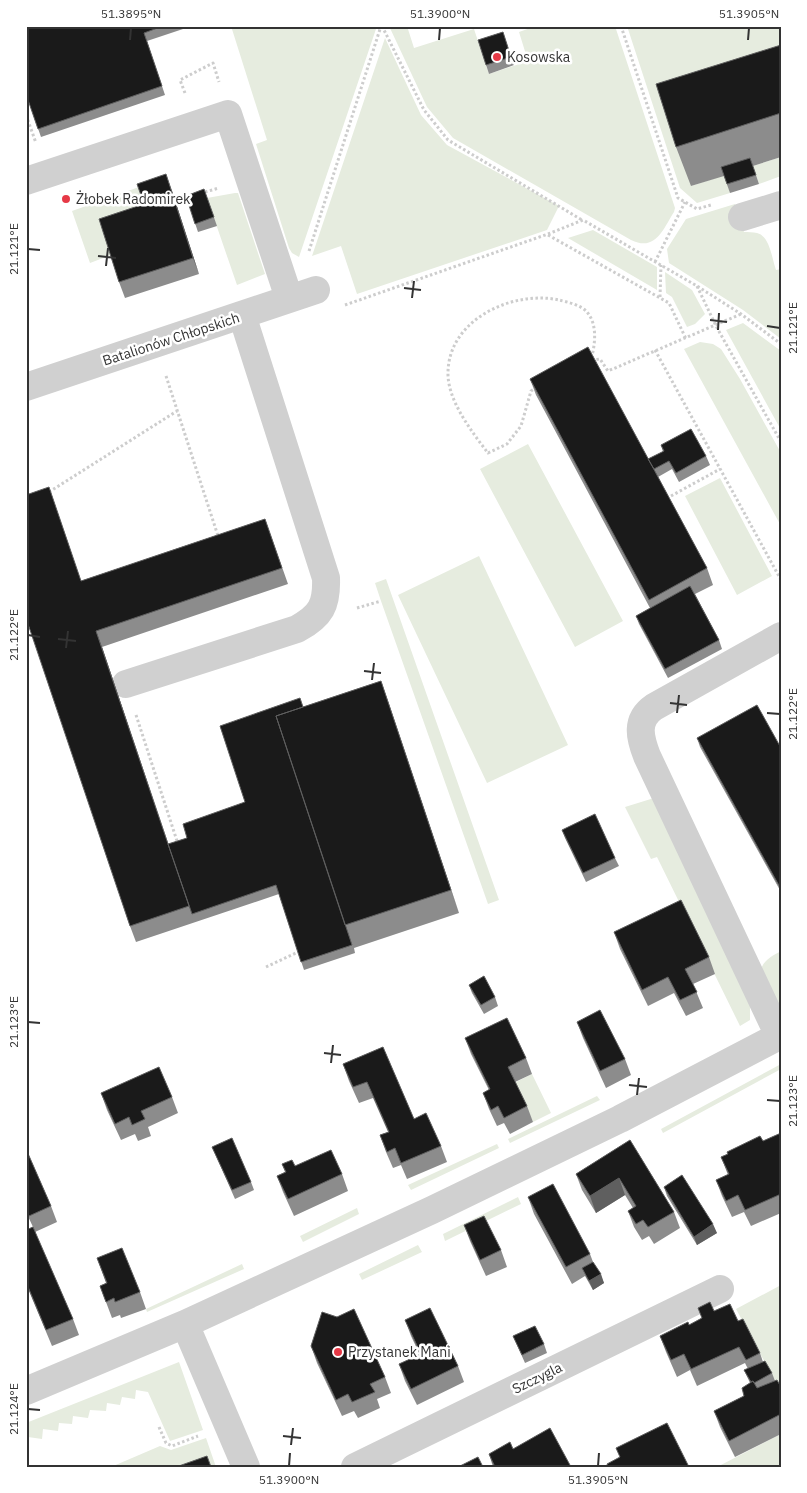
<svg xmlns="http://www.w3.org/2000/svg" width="807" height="1493" font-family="'IBM Plex Sans',sans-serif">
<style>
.green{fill:#e6ecdf}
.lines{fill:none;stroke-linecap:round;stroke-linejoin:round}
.path{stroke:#cdcdcd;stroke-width:3;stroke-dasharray:2.5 2.5;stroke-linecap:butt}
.minor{stroke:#d0d0d0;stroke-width:28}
.wall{fill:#8c8c8c}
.shaded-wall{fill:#5f5f5f}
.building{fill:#1a1a1a;stroke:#5f5f5f}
.ticks{fill:none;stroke:#333;stroke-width:2}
.poi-dot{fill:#e63946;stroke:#fff;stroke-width:2}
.labels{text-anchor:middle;stroke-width:5;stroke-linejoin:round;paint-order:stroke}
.poi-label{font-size:14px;fill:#333;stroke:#fff;text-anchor:start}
.street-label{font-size:14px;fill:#333;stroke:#fff}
.neatline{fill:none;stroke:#333;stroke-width:2}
.ticks-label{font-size:12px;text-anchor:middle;fill:#333}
</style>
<rect width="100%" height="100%" fill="#fff"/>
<path class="green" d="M231,26H377L299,257L292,253L289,248L256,144L267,140Z
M389,26H407L414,48L474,29L489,74L528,61L519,32L536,26H615L675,208L674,212C663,229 656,252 631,240L453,138L427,107Z
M627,26H781V89L691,186L725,175L730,193L697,203L680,188Z
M385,38L421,115L447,145L559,206L547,230L357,294L341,246L312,256Z
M781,157V176L759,184L753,166Z
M139,187L150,220L111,255L90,263L72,211Z
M235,193H238L265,274L237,285L207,198Z
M735,204L744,232C748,232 753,232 757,233C770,236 772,259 776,270L781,269V339L743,310L669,263L667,249L686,219Z
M593,230L657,267V290L568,238Z
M665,272L692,290L705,314L695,324L687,327L672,297L666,293Z
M743,323L781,351V430L726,330Z
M700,342L713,344L721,349L740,379L781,453V526L684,349Z
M528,444L623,621L575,647L480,469Z
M720,478L772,576L737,595L685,496Z
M479,556L568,745L487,783L398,595Z
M386,579L499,900L488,904L381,601L375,583Z
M654,798L750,1005V1020L740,1026L657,857L651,859L625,807Z
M781,951V1002L775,1005L761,968C766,959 772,956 781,951Z
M781,1064V1069L663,1133L661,1129Z
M532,1074L551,1113L533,1122L514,1083Z
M597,1096L600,1100L510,1143L508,1139Z
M497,1144L499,1148L411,1190L408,1185Z
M518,1197L521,1204L445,1241L443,1234Z
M357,1208L359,1214L303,1242L300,1236Z
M418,1245L422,1252L362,1280L359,1274Z
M242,1264L244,1269L147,1312L146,1309Z
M781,1285V1392L736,1309Z
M179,1362L203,1430L170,1441L148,1392L136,1390L135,1399L122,1397L120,1405L107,1403L106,1411L90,1410L88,1418L73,1416L72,1424L59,1423L58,1431L43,1429L42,1439L28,1437L26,1446V1423Z
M781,1434V1467H717Z
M206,1438L216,1467H111L160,1446L171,1450Z"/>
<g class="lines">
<path class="path" d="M382,26L424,110L448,140L582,220
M621,26L678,198L697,209L711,205
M185,93L180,80L213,63L219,82
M26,115L36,143
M205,192L219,188
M548,235L669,303L686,339
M309,251L381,26
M655,262L685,202
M697,286L716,326L781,442
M660,297L661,265
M345,305L548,234L583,220L697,286L741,314L781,344
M655,350L781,580
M166,376L219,539
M537,387L531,391L521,426L507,444L488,453C472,432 447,400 448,372C449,319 513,290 559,300C567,302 581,305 587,312C598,325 595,345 591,360L600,359L608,371L741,314
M49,492L177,411
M671,496L720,469
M357,608L381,601
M136,715L178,844
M266,967L298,952
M159,1427L166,1443L172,1446L198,1436"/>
<path class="minor" d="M26,181L228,114L289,298
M742,217L781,205
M26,387L316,290
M126,684L297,629C321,616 327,605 326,578L242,315
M779,1036L647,756C640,738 635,720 654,707L781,636
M185,1324L246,1467
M26,1391L185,1324L432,1210L620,1119L781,1035
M355,1467L720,1289"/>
</g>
<path class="wall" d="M26,26H192L147,41L165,95L41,137L26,94Z
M503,32L514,65L489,74L478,40Z
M781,45V157L753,166L759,184L730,193L724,176L691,186L676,147Z
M204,189L217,226L198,232L186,196Z
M172,191L199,274L125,298L119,282L144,204Z
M530,379L648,459L663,452L661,445L706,456L710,465L679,482L672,469L658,477L707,568L713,585L695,594L719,640L722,649L668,678L639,624L636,616L650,608L536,395Z
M49,487L81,581L265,519L288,584L102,647L168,844L187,838L245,802L303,707L381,681L459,913L354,948L355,953L304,970L279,894L136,942L130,926Z
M697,738L781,748V892L700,747Z
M562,830L615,858L619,866L586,882L565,838Z
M614,932L709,957L715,974L693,984L703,1008L686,1016L674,993L648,1006L620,949Z
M469,985L495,997L498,1006L484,1014L472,993Z
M577,1022L625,1059L631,1075L606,1088L583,1038Z
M465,1038L526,1058L532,1074L515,1082L527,1106L533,1122L510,1134L504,1123L497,1126L489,1109L483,1093L489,1090L471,1054Z
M383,1047L414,1119L441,1146L447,1162L407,1179L401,1165L393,1168L386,1152L380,1135L388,1132L373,1098L359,1103L349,1081L343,1064Z
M101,1093L172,1097L178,1113L148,1127L151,1136L138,1141L135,1134L121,1140L107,1110Z
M781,1133V1213L751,1226L744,1212L732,1217L722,1196L716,1180L728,1175L721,1157L763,1141Z
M630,1140L674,1212L680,1228L654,1244L649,1236L642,1240L634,1227L628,1211L633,1208L625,1195L596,1213L582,1190L576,1174Z
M212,1147L251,1182L254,1190L235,1199Z
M26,1149L51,1206L57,1222L35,1232L73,1319L79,1335L52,1346L26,1284V1230L33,1227L26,1212Z
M282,1164L342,1174L348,1191L294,1216L283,1192L277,1176L285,1172Z
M664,1187L717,1233L697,1245L667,1196Z
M528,1197L590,1254L593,1262L604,1283L593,1290L585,1276L572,1284L534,1214Z
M464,1225L501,1250L507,1267L486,1276L470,1241Z
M97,1258L140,1292L146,1309L121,1318L120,1315L112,1318L100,1286L106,1283Z
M698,1308L714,1311L738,1321L760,1353L763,1362L772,1373L775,1381L781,1387V1434L735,1457L720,1427L714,1411L744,1396L750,1383L744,1370L748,1369L745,1363L697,1386L690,1370L677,1377L666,1352L660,1336L689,1325L702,1318Z
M405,1320L458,1366L464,1382L417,1405L405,1381L399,1364L420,1355L411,1336Z
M513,1336L544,1344L547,1353L525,1363Z
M311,1346L385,1377L391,1393L377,1399L380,1408L358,1418L354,1411L342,1416L317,1363Z
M489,1454L571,1467H493Z"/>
<path class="shaded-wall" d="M166,174L172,191L199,274L193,258Z
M96,631L102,647L192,914Z
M381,681L389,704L459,913L451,890Z
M619,1178L625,1195L596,1213L590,1196Z
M713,1224L717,1233L697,1245L694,1237Z
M601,1274L604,1283L593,1290L589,1281Z"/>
<path class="building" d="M26,26H163L144,33L162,86L38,129L26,94Z
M503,32L511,57L486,65L478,40Z
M781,45V113L676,147L656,84Z
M750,158L756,175L727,184L721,167Z
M166,174L193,258L119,282L99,219L144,204L137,184Z
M204,189L214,217L195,224L186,196Z
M588,347L707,568L649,600L530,379Z
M691,429L706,456L676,473L669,461L654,469L648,459L664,451L661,445Z
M49,487L81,581L265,519L282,568L96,631L189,906L130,926L26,618V495Z
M690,586L719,640L665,669L636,616Z
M381,681L451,890L345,925L276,716Z
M300,698L303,707L276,716L352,945L301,962L276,885L192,914L168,844L187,838L183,824L245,802L220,726Z
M757,705L781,748V889L697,738Z
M595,814L615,858L583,873L562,830Z
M681,900L709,957L685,969L697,992L680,1000L668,977L642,990L614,932Z
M484,976L495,997L481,1005L469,985Z
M600,1010L625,1059L600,1071L577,1022Z
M507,1018L526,1058L508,1067L527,1106L504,1118L498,1106L491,1110L483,1093L490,1089L465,1038Z
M383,1047L414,1119L426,1113L441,1146L401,1163L395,1148L387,1152L380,1135L389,1132L367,1082L353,1087L343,1064Z
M159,1067L172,1097L141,1111L145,1119L132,1125L129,1117L115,1124L101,1093Z
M781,1133V1194L745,1210L738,1195L726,1201L716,1180L729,1174L721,1157L728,1154L727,1152L760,1136L763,1141Z
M232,1138L251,1182L232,1190L212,1147Z
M630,1140L674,1212L648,1227L643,1220L636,1224L628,1211L636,1206L619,1178L590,1196L576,1174Z
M26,1149L51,1206L29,1216L26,1209Z
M331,1150L342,1174L288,1199L277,1176L286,1172L282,1164L292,1160L295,1166Z
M682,1175L713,1224L694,1237L664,1187Z
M553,1184L590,1254L566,1267L528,1197Z
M484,1216L501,1250L480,1260L464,1225Z
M33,1227L73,1319L46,1330L26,1282V1230Z
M122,1248L140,1292L115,1302L114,1298L106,1302L100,1286L107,1283L97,1258Z
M593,1262L601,1274L589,1281L582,1268Z
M710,1302L714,1311L730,1304L738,1321L743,1319L760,1353L746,1360L739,1347L691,1369L684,1354L671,1360L660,1336L688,1322L689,1325L702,1318L698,1308Z
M430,1308L458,1366L411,1389L399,1364L421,1354L405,1320Z
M354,1309L385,1377L370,1384L375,1392L352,1402L348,1394L336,1400L311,1346L322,1312L337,1317Z
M535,1326L544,1344L522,1355L513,1336Z
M765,1361L772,1373L754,1383L753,1381L751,1382L744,1370Z
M777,1380L781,1387V1414L729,1441L714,1411L744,1396L742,1388L753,1381L757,1388Z
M667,1423L689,1467H608L607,1464L620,1457L616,1448Z
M550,1428L571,1467H495L489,1454L510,1442L513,1449Z
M207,1456L211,1467H176Z
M478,1457L483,1467H458Z"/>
<path class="ticks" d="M130,40L131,28M439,40L440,28M748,40L749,28M28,249L40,250M98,256L116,258M106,266L108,248M404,288L421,290M412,298L414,281M710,320L727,322M767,326L780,328M718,330L719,313M28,635L40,637M58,639L76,641M66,648L68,631M364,671L381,673M372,680L374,663M670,703L687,705M677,713L679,695M767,713L780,714M28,1022L40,1023M324,1053L341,1055M331,1063L333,1045M629,1085L647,1087M637,1095L639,1078M767,1100L780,1101M28,1409L40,1410M283,1436L301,1438M291,1445L293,1428M289,1466L290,1453M598,1466L599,1453"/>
<g class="poi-dot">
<circle cx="497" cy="57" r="5"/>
<circle cx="66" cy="199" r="5"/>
<circle cx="338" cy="1352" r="5"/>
</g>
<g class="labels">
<g class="poi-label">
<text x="507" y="62">Kosowska</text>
<text x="76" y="204">Żłobek Radomirek</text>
<text x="348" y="1357">Przystanek Mani</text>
</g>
<g class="street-label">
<text transform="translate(171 339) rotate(-18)" y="5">Batalionów Chłopskich</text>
<text transform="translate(537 1378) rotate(-26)" y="5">Szczygla</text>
</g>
</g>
<rect width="807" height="1493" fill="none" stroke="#ffffff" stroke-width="55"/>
<rect x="28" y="28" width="752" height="1438" class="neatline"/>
<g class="ticks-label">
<text x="131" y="18">51.3895°N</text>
<text x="440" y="18">51.3900°N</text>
<text x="749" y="18">51.3905°N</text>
<text transform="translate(14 249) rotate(-90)" y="4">21.121°E</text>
<text transform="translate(793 328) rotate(-90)" y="4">21.121°E</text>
<text transform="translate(14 635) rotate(-90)" y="4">21.122°E</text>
<text transform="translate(793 714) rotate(-90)" y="4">21.122°E</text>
<text transform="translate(14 1022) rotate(-90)" y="4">21.123°E</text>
<text transform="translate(793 1101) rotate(-90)" y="4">21.123°E</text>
<text transform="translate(14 1409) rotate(-90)" y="4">21.124°E</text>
<text x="289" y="1484">51.3900°N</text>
<text x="598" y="1484">51.3905°N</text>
</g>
</svg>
